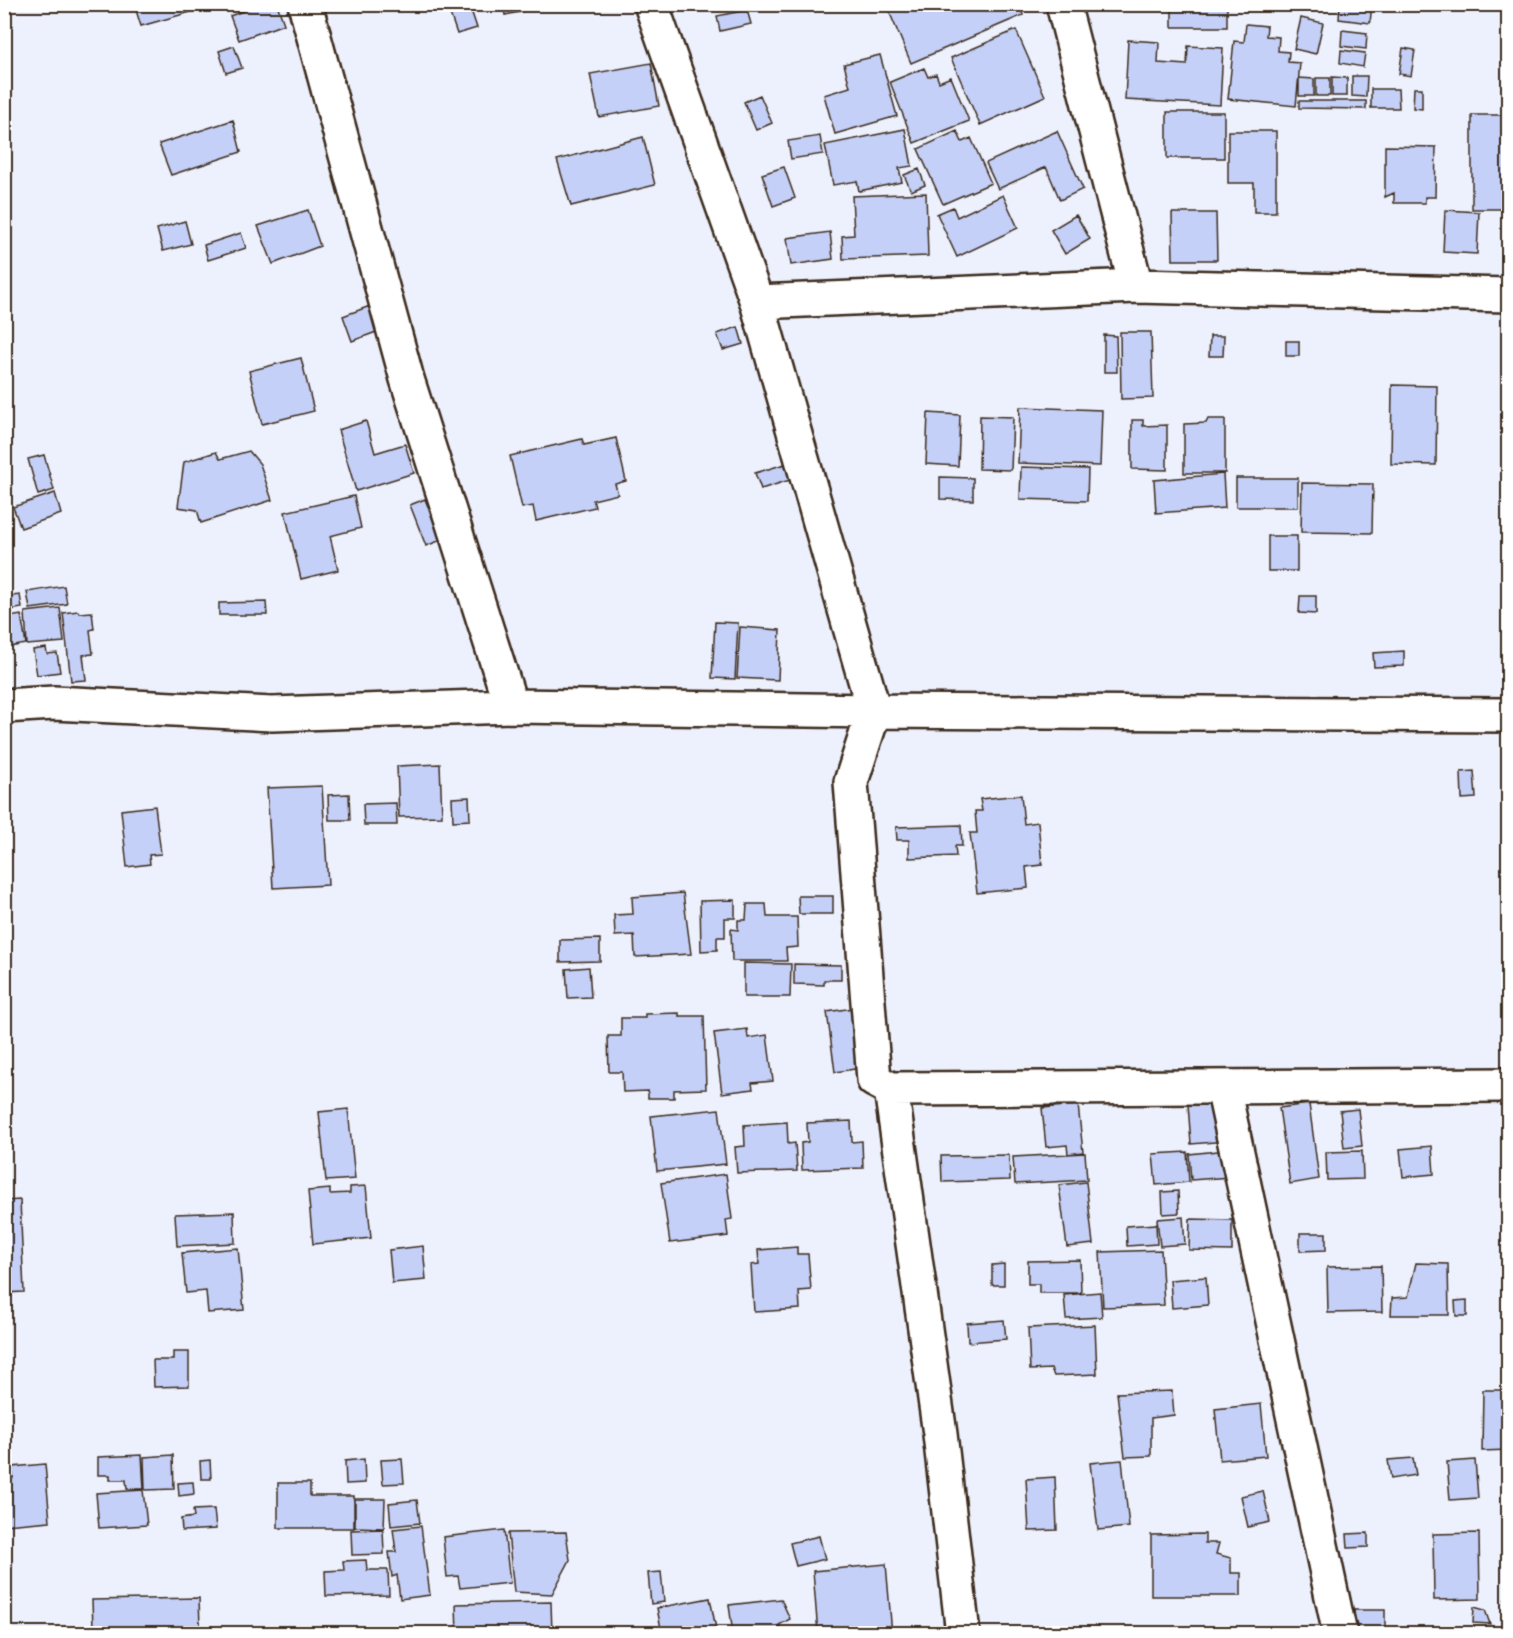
<svg xmlns="http://www.w3.org/2000/svg" width="1513" height="1638" font-family="Caveat,sans-serif">
<style>
.building{fill:#c4d0f7;stroke:#3b2a1e;stroke-width:1.5}
.lines{fill:none;stroke-linecap:round;stroke-linejoin:round}
.minor-casing{stroke:#3b2a1e;stroke-width:38}
.minor{stroke:#fff;stroke-width:33}
</style>
<rect width="100%" height="100%" fill="#edf1fd"/>
<filter id="ink" filterUnits="userSpaceOnUse"><feTurbulence type="fractalNoise" baseFrequency=".0167" numOctaves="2"/><feDisplacementMap in="SourceGraphic" scale="12" xChannelSelector="R" yChannelSelector="G"/><feConvolveMatrix kernelMatrix="1 2 1 2 8 2 1 2 1" color-interpolation-filters="sRGB"/></filter>
<g filter="url(#ink)">
<path class="building" d="M134,4H197L198,10L141,26Z
M261,4H277L284,24L239,40L230,16Z
M441,4H469L477,28L457,34L447,5L442,7Z
M503,4H558L505,15Z
M886,4H923L925,9L937,4H1019L1023,15L911,63Z
M1172,4H1227V27H1172Z
M1340,4H1372L1370,23L1339,19Z
M747,10L751,24L720,31L717,16Z
M1301,18L1323,23L1316,54L1294,49Z
M1246,24L1267,26L1266,36L1279,37L1278,51L1289,52L1288,62L1300,63L1296,106L1228,99L1234,41L1244,42Z
M1016,30L1045,96L980,125L951,58Z
M1342,30L1367,33L1366,49L1341,46Z
M1128,40L1159,42L1158,63L1187,65L1188,46L1223,48L1220,105L1125,100Z
M234,46L242,68L226,73L219,51Z
M1403,48L1415,50L1411,76L1399,74Z
M1341,50L1365,53L1363,67L1340,63Z
M880,55L897,116L835,134L824,95L850,87L844,64Z
M651,63L659,106L599,117L590,74Z
M924,68L928,77L936,74L939,82L951,77L969,121L914,143L890,82Z
M1352,76H1367L1366,97L1352,96Z
M1332,77L1347,78V96H1332Z
M1299,78L1314,79V96H1299Z
M1316,78H1330V96H1316Z
M1414,88H1422V109L1413,108Z
M1371,89H1398L1399,108H1371Z
M760,95L772,123L756,130L744,102Z
M1299,101H1366V109L1299,108Z
M1167,112H1224V158H1167Z
M1472,115H1508V209H1472Z
M233,120L241,152L171,175L159,144Z
M905,129L912,166L899,168L902,182L859,191L857,181L833,185L825,145Z
M957,131L962,142L971,138L991,183L943,204L918,149Z
M1057,131L1083,189L1060,200L1046,167L998,189L986,163Z
M1228,131H1276V212H1254V183H1228Z
M820,136L823,154L791,159L788,141Z
M643,137L655,185L571,206L557,160Z
M1385,146L1436,147L1435,197H1425V203H1394V193L1385,197Z
M784,167L795,198L773,206L762,174Z
M919,169L925,185L911,191L904,175Z
M926,193L928,256L843,259L842,236L854,235L852,196Z
M1003,195L1018,228L957,257L937,214L953,207L957,217Z
M308,210L320,246L273,264L258,226Z
M1445,210L1479,212L1477,254L1443,252Z
M1172,213H1216L1217,260H1173Z
M1076,215L1090,239L1065,254L1051,230Z
M185,221L191,244L163,251L157,229Z
M830,232L833,259L791,265L787,238Z
M241,233L246,248L208,260L204,245Z
M370,306L379,331L352,341L343,316Z
M738,327L743,344L723,350L717,334Z
M1120,332H1151L1153,398L1121,399Z
M1104,335L1116,336L1117,372H1104Z
M1210,336H1224L1223,356H1209Z
M4,341L11,362L4,364Z
M1286,341H1299V356H1286Z
M301,358L314,411L262,424L249,371Z
M1392,385L1437,386L1436,465L1391,464Z
M1020,407L1102,410L1100,466L1018,463Z
M928,413L960,415L958,466L926,464Z
M980,416L1013,417L1011,470L979,469Z
M1208,419H1225V473H1184V424L1206,423Z
M1132,420H1143V426L1167,425V470L1132,469Z
M366,421L375,453L405,444L414,473L356,491L338,430Z
M616,438L626,481L615,484L618,494L593,500L595,507L536,521L533,506L522,508L510,456L582,439L584,445Z
M249,451L260,464L272,500L201,523L197,510L178,507L184,462L216,452L220,459Z
M44,455L54,490L38,495L28,459Z
M785,464L790,480L761,489L755,473Z
M1021,467L1088,469L1087,501L1020,499Z
M1223,474L1225,508L1156,513L1154,480Z
M940,477L973,478V500L940,499Z
M1236,478H1298V507H1236Z
M1302,483L1373,484L1372,533L1301,532Z
M55,493L61,514L21,528L13,507Z
M354,496L361,528L330,536L338,570L301,579L285,512Z
M425,499L441,540L426,546L410,505Z
M4,518L10,535L4,537Z
M1268,536H1297V571H1268Z
M64,586L67,604L30,609L27,592Z
M20,595L22,608L4,611V597Z
M1300,596H1316V614L1299,613Z
M266,602L267,615H219V603Z
M60,608L64,642L27,645L25,612Z
M78,611L79,613L92,612L94,629L90,630L93,654L83,655L86,680L71,681L63,613Z
M21,615L26,644L4,648V618Z
M715,622L738,623L735,679L712,678Z
M740,627L780,630L778,680L737,678Z
M46,648L47,654L57,653L60,672L37,675L33,650Z
M1404,651V666L1374,667L1373,653Z
M1504,753H1508V787H1506Z
M440,764L442,816L399,817L397,766Z
M1474,771L1476,798L1462,799L1461,772Z
M322,786L328,885L273,888L267,788Z
M349,794L350,820H329L328,795Z
M1021,795L1024,824L1038,822L1042,865L1026,867L1028,888L977,893L970,833H977L975,811H982L980,799Z
M469,797L470,820L453,821L452,798Z
M396,803L397,825H364L363,804Z
M155,806L161,854L149,855L150,864L127,867L121,810Z
M961,825L962,846H955L956,856L909,858V840H897L896,827Z
M683,893L691,954L635,957L634,935L615,936L614,915L633,914L632,897Z
M798,896H833V914H799Z
M735,900V918H725V937H717V950L701,951L700,901Z
M747,904H766L767,917H797L798,947L786,948L787,961H732L731,929L738,930V920H746Z
M600,939V961L560,962V940Z
M744,963L791,964L790,997H744Z
M794,964L841,965V980H824V985L794,984Z
M589,967L591,997L568,998L566,969Z
M853,1008L861,1068L835,1072L827,1012Z
M679,1013V1016H704L706,1089L674,1090V1098H648V1091L623,1092L622,1072H609L608,1036H621V1018H645V1014Z
M747,1029L748,1038L767,1035L773,1081L752,1083L753,1089L722,1093L714,1033Z
M1225,1102L1227,1141L1191,1144L1188,1104Z
M1309,1104L1319,1179L1290,1184L1279,1108Z
M1078,1105L1083,1152L1068,1154L1067,1145L1046,1147L1042,1108Z
M348,1109L355,1179L326,1181L319,1112Z
M719,1109L726,1164L657,1171L651,1116Z
M1358,1109L1362,1146L1344,1148L1340,1111Z
M851,1121L852,1142L862,1141L863,1168L802,1170L801,1143L808,1142L807,1123Z
M787,1122L788,1144L795,1143L797,1171L737,1173L735,1147L745,1146L744,1125Z
M1432,1146L1434,1174L1403,1177L1400,1149Z
M1227,1150L1230,1177L1191,1180L1189,1154Z
M1362,1151L1363,1179L1327,1180L1326,1152Z
M1187,1152L1189,1182L1156,1185L1153,1154Z
M1085,1153L1087,1180L1015,1184L1013,1157Z
M1009,1155L1010,1180L942,1182L941,1156Z
M726,1174L732,1219L726,1220L728,1236L670,1243L661,1183Z
M1086,1182L1093,1244L1067,1247L1059,1185Z
M366,1186L371,1238L313,1244L308,1191L330,1189V1194L350,1193V1187Z
M1178,1191L1179,1213L1163,1214L1162,1192Z
M20,1200L24,1292L4,1293V1201Z
M234,1212L235,1243L177,1246L175,1214Z
M1183,1217L1185,1244L1160,1246L1157,1219Z
M1190,1219L1232,1220V1251L1189,1250Z
M1156,1224L1157,1244L1127,1246L1126,1226Z
M1300,1233H1326V1250L1300,1251Z
M423,1246L426,1280L392,1283L389,1250Z
M797,1247V1254H808L811,1290L799,1291L800,1309L754,1312L751,1265L759,1264L758,1250Z
M238,1248L244,1310L208,1313L206,1291L186,1293L182,1253Z
M1161,1250L1164,1305L1103,1307L1100,1252Z
M1080,1260L1081,1293H1039V1284H1028V1261Z
M1416,1263L1448,1264L1449,1315H1391L1392,1298L1408,1297Z
M1004,1264V1285H992V1265Z
M1381,1266L1382,1312L1328,1313L1327,1267Z
M1206,1277L1208,1305L1172,1308L1170,1280Z
M1100,1292L1102,1317L1066,1319L1064,1295Z
M1467,1300V1316H1456L1455,1301Z
M1004,1320L1006,1339L968,1342L967,1323Z
M1095,1325L1097,1374L1054,1376L1051,1369L1030,1370L1028,1328Z
M173,1352H189V1386L154,1387L153,1360H173Z
M1483,1390H1508V1450L1482,1451Z
M1172,1391L1174,1415L1151,1418V1456L1125,1457L1117,1393Z
M1261,1404L1266,1456L1220,1460L1215,1409Z
M142,1455L144,1489H127L126,1480H110V1475H98V1457Z
M173,1455L174,1489L145,1490L144,1457Z
M1413,1458L1416,1475L1391,1479L1388,1460Z
M364,1459L365,1483L346,1484L345,1461Z
M402,1459L404,1483L383,1484L381,1460Z
M210,1460L211,1479H201L200,1461Z
M1122,1460L1129,1527L1098,1530L1090,1463Z
M1475,1460L1478,1498L1450,1500L1447,1462Z
M45,1464L50,1521L6,1525L4,1478H13L12,1467Z
M1055,1477L1057,1530L1029,1531L1026,1479Z
M193,1482L194,1494L179,1496L178,1483Z
M278,1483H310V1496H354V1528H278Z
M143,1490L147,1525L99,1528L96,1493Z
M1263,1491L1270,1522L1248,1527L1241,1496Z
M355,1499H385L384,1528L355,1527Z
M417,1500L420,1523L391,1526L389,1503Z
M214,1509L216,1529L182,1531L181,1519L194,1517L193,1510Z
M421,1526L430,1595L400,1599L397,1575L392,1577L389,1552H396L393,1529Z
M383,1529L384,1554L352,1555L351,1530Z
M504,1530L510,1583L460,1588L458,1576L447,1577L443,1537Z
M566,1532L570,1560L552,1594L514,1592L508,1533Z
M1368,1533V1547L1348,1548L1347,1534Z
M1479,1533L1480,1599L1434,1600L1433,1534Z
M1205,1534V1543H1219L1216,1554L1231,1558V1573H1241V1596H1151V1535Z
M819,1536L825,1559L796,1566L790,1543Z
M366,1560L367,1570H388L389,1595L326,1596L325,1571L344,1570L343,1561Z
M886,1564L892,1634H818L813,1571Z
M661,1572L664,1602L651,1604L648,1573Z
M199,1598L200,1627H191L192,1634H119V1627H93L92,1600Z
M710,1598L717,1634H662L657,1608Z
M781,1599L790,1619L779,1625L783,1634H733L729,1605Z
M1505,1599H1508V1630H1506Z
M551,1602L552,1634H457L456,1604Z
M1474,1607L1485,1610L1490,1624L1473,1623Z
M1354,1610H1385V1632H1355Z"/>
<g class="lines">
<defs>
<path id="minor" d="M305,4L407,379L511,706
M651,4L757,302L874,711L851,782L874,1080L891,1089L1508,1085
M1063,4L1136,286
M757,302L1136,286L1508,295
M4,706L54,703L272,714L511,706L874,711L1508,715
M1223,1087L1340,1634
M891,1089L940,1434L963,1634"/>
</defs>
<use href="#minor" class="minor-casing"/>
<use href="#minor" class="minor"/>
</g>
</g>
<rect width="1513" height="1638" fill="none" stroke="#fff" stroke-width="24"/>
<rect x="12" y="12" width="1489" height="1614" fill="none" stroke="#3b2a1e" stroke-width="2" filter="url(#ink)"/>
</svg>
